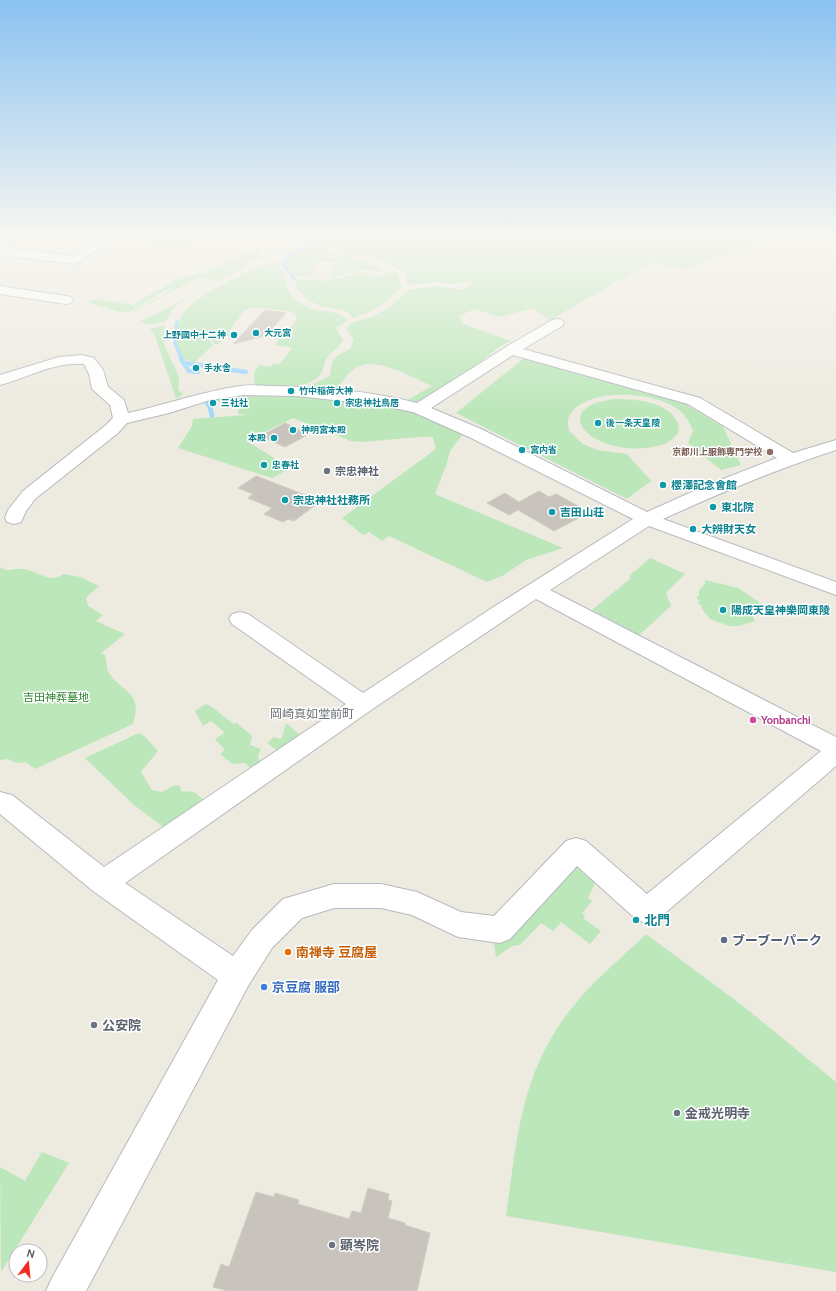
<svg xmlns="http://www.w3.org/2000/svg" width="836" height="1291" font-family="Cabin,'Noto Sans JP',sans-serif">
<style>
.green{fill:#bce7ba}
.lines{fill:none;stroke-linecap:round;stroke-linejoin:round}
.stream-far1{stroke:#9ed8ff;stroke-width:3.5}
.stream{stroke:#9ed8ff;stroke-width:4.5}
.building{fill:#c8c4bd;stroke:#d2cbbe}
.minor-casing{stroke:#b6b9be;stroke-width:2}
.minor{fill:#fff;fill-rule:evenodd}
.culture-dot{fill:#0f9aa8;stroke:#fff;stroke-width:1.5}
.education-dot{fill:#8d6e63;stroke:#fff;stroke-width:1.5}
.worship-dot{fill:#6b7280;stroke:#fff;stroke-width:1.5}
.hotel-dot{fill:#d1479c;stroke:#fff;stroke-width:1.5}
.service-dot{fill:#5c6f8a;stroke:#fff;stroke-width:1.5}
.food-dot{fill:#e8710a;stroke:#fff;stroke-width:1.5}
.shop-dot{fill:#3f7fe0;stroke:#fff;stroke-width:1.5}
.labels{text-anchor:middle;stroke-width:3;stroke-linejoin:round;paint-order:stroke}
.far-culture-label{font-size:9px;font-weight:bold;fill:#0d838f;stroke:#fff;text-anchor:start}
.far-education-label{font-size:9px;font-weight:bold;fill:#785e54;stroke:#fff;text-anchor:end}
.worship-label{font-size:11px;font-weight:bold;fill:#5b616d;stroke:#fff;text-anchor:start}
.culture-label{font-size:11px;font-weight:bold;fill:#0d838f;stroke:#fff;text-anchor:start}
.park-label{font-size:11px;fill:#2f8330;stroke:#fff}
.hotel-label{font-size:11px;font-weight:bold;fill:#b23c85;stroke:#fff;text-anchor:start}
.neighbourhood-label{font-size:12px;fill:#6a6f74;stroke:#fff}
.near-culture-label{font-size:13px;font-weight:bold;fill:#0d838f;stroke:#fff;text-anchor:start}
.near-service-label{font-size:13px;font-weight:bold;fill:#4e5e75;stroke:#fff;text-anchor:start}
.near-food-label{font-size:13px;font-weight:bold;fill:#c56008;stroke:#fff;text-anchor:start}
.near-shop-label{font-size:13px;font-weight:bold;fill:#366cbe;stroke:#fff;text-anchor:start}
.near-worship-label{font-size:13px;font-weight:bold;fill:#5b616d;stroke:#fff;text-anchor:start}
</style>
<rect width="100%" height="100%" fill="#edeae0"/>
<path class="green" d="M164,234H226L231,235L228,236C214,233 209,244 198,237L178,248L161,244L163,243L149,242Z
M354,234H360L343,247L361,234H773L686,270L651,262L550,320L532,308L500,317L474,309L460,316L461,323L511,341L499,347L434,399L419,406L404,402L432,386C412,378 376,355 356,368C347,373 341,383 335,391L305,388L330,376L332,362L338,355L350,349L354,340L346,329L351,323L374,316L390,307L408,290L436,286L463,290L475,280L453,284L439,282L408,285L405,274L398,268L359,252L355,255L313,243L319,240L330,242L346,235Z
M306,247H315L352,256L350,258L367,261L384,271C375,273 369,268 360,270C350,272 339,277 329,279L338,262L317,261L309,275L317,276L316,277L294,276L286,265V260Z
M257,248L258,253L266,259H253L247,262V267L215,281L199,277L131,314H129L172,290L168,289L131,311L123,313L87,302L98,299L133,305L173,281L208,271Z
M277,261C278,265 283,271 285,277C286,279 285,283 286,286C290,299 304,307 317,310C331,313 336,310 348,320L336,328L343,340C337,351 331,350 327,358C323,364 324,372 318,377C302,391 275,387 255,387L254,372L260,365L271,367L274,363L279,364L293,348L275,345L279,340L275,339L281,337L297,320L295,313C283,311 254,304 244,311C241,314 233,327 229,332L231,337L227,336L218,344H215L209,337H207L213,345L195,362C184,360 179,357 176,346C173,333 178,318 187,309C205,290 252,269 277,261Z
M394,270L398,274L402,287C384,305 377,310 353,318L346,311L321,306L310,301L297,289L295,282L296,279L328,281L363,272L373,275H381Z
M184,299L173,308L166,321L148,325L140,321L159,313Z
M165,325L163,335L164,344L179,377L178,390L183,394L180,397L176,398L155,336L150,329Z
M524,358L679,400L723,427L741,465L721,470L688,443L693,431C690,423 687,417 680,411C659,391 580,385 568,419C567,422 569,428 569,431L583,444L597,450L627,454L651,481L627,499L456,413Z
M245,394H293L402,407L465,431L450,451L447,463L435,494L563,548L526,560L504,575L487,582L389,536L382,541L369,532L363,535L342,518L436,449L433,437H419L362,442L351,441L293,418L247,441L290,468L272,478L178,448L192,426L193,419L246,415L237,413L243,404L221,401L206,403L203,401Z
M613,399C633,399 665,400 677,421C679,424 679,429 678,433C674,439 667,443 661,445C641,451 616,449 598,440C583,433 571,417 589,406C596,402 605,401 613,399Z
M650,558L685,574L666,593L671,606L637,637L628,632L630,630L592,610L631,578L629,576Z
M0,567C10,573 13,568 21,569C36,569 49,585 63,574L80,577L99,586L86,598L88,606L103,615L96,621L125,634L101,653L105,655C107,660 106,669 109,673C124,694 143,692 133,724L35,769L26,762L16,763L8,759L0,760Z
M705,580L738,588L759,602L760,607L764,613L753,616L755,621L739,626H729L710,619L702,609V606L697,603L700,601L696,598L699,595V590L705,584Z
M206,704L212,707L231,722L234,724L237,723L252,736L250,745L261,749L258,757L261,764L255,769L249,767L245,763L232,764L220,754L225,750L215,739L223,734L224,732L211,721L203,726L195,711Z
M286,723L300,735L279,752L267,743L274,737L279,739L282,737Z
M139,733L144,736L158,751L141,772L152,790L162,792L174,785L180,786L181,791L194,792L206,802L168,827L162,826L134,805L85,758Z
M572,864L595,883L588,898L592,901L582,913L585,916L583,918L601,931L590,944L561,922L553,931L541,923L520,945L512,946L496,957L494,944Z
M646,934L743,1006L836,1082V1272L506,1216C518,1132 521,1065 581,997C600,975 625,955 646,934Z
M42,1152L69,1163L1,1272L0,1167L25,1181Z"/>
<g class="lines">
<path class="stream-far1" d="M294,279L283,263L289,255L305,247
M177,322L175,343L182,360"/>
<path class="stream" d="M181,359L189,371L198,372
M185,363L246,372
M210,399L205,400L210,407L212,416"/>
</g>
<path class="building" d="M265,310L286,313L265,336L233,344Z
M285,423L309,434L285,447L261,436Z
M256,476L321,501L294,521L288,519L283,522L264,514L272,508L248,498L253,494L238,488Z
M539,491L549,497L556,494L580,507L576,509L586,514L554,531L518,510L509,515L487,503L505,493L519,502Z
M368,1188L389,1194L388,1200L392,1201L388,1218L405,1223V1225L430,1233L417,1291H228L213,1287L221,1264L229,1267L256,1192L274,1197L275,1193L299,1200L298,1204L349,1219L352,1211L361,1213Z"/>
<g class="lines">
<defs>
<path id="minor" d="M11,234H25L23,237L1,247L72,256L104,235H112L114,238L78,263L74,264L0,255V239Z
M0,286L66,296L71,297L73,300L71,303L66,304L0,294Z
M557,319L562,320L564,323L562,326L523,349L700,398L793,453L836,440V450C777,469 720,493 663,519L836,582V595L649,526L550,590L836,737V766L657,920L647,923L637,920L577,866L510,939L500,943L458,937L412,915L381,908H334L302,918L272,948L248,986L86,1291H46L52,1278L218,980L93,891L0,814V792L12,795L104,867L346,704L232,624L229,619L232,614L240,612L248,614L363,693L492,608L633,519L469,437L413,412L379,405L297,396L243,395L210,400L169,413L127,423L118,433L35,499L26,511L21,522L14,524L7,522L5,518L8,510L23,491L106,425L113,418L110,405L92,389L89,374L84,364C55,361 27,378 0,385V375L59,357L82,355L94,358L103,370L108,387L124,400L128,413C166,405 202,391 241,386C252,384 263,386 274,386C321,387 371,391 417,403L506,347L552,320ZM513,355L688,404L777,458L705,486L647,512L481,429L431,408ZM536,599L821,751L647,894L586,841L576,838L566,841L494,916L461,912L417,892L381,884H334L283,899L252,930L233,956L125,883L371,710Z"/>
</defs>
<use href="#minor" class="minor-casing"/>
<use href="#minor" class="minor"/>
</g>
<linearGradient id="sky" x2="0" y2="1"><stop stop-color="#8ac2f1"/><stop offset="0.57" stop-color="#f7f6f1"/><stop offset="1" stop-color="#f7f6f1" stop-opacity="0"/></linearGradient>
<rect width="836" height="414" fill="url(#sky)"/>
<g class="culture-dot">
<circle cx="256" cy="333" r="4"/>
<circle cx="234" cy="335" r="4"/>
<circle cx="196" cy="368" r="4"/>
<circle cx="291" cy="391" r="4"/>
<circle cx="213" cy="403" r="4"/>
<circle cx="337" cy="403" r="4"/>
<circle cx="598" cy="423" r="4"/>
<circle cx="293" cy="430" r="4"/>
<circle cx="274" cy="438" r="4"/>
<circle cx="522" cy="450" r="4"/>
<circle cx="264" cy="465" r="4"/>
<circle cx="663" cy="485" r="4"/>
<circle cx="285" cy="500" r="4"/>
<circle cx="713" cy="507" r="4"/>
<circle cx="552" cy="512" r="4"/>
<circle cx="693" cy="529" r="4"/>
<circle cx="723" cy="610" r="4"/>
<circle cx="636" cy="920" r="4"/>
</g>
<circle class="education-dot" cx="770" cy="452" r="4"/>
<g class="worship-dot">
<circle cx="327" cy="471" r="4"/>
<circle cx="94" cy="1025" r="4"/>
<circle cx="677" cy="1113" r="4"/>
<circle cx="332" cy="1245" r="4"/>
</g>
<circle class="hotel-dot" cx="753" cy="720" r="4"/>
<circle class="service-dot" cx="724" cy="940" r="4"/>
<circle class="food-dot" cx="288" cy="952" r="4"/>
<circle class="shop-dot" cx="264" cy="987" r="4"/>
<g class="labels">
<g class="far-culture-label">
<text x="264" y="336">大元宮</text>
<text x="226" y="338" text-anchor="end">上野國中十二神</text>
<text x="204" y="371">手水舎</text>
<text x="299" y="394">竹中稲荷大神</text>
<text x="221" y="406">三社社</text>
<text x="345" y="406">宗忠神社鳥居</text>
<text x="606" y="426">後一条天皇陵</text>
<text x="301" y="433">神明宮本殿</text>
<text x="266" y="441" text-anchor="end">本殿</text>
<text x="530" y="453">宮内省</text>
<text x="272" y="468">忠春社</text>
</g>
<g class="far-education-label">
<text x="762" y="455">京都川上服飾専門学校</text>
</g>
<g class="worship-label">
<text x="335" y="475">宗忠神社</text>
</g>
<g class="culture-label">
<text x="671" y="489">櫻澤記念會館</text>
<text x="293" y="504">宗忠神社社務所</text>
<text x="721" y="511">東北院</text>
<text x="560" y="516">吉田山荘</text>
<text x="701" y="533">大辨財天女</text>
<text x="731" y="614">陽成天皇神樂岡東陵</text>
</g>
<g class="park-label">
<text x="56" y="701">吉田神葬墓地</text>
</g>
<g class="hotel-label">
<text x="761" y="724">Yonbanchi</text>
</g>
<g class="neighbourhood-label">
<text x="312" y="718">岡崎真如堂前町</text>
</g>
<g class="near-culture-label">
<text x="644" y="925">北門</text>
</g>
<g class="near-service-label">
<text x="732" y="945">ブーブーパーク</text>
</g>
<g class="near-food-label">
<text x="296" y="957">南禅寺 豆腐屋</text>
</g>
<g class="near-shop-label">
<text x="272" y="992">京豆腐 服部</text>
</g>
<g class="near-worship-label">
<text x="102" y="1030">公安院</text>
<text x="685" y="1118">金戒光明寺</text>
<text x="340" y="1250">顕岑院</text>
</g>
</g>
<g transform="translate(28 1263) rotate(16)"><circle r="19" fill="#ffffff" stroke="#bdbec0"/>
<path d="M0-3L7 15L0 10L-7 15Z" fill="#f22b20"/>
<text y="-6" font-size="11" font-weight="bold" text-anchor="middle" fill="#595d62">N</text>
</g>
</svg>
